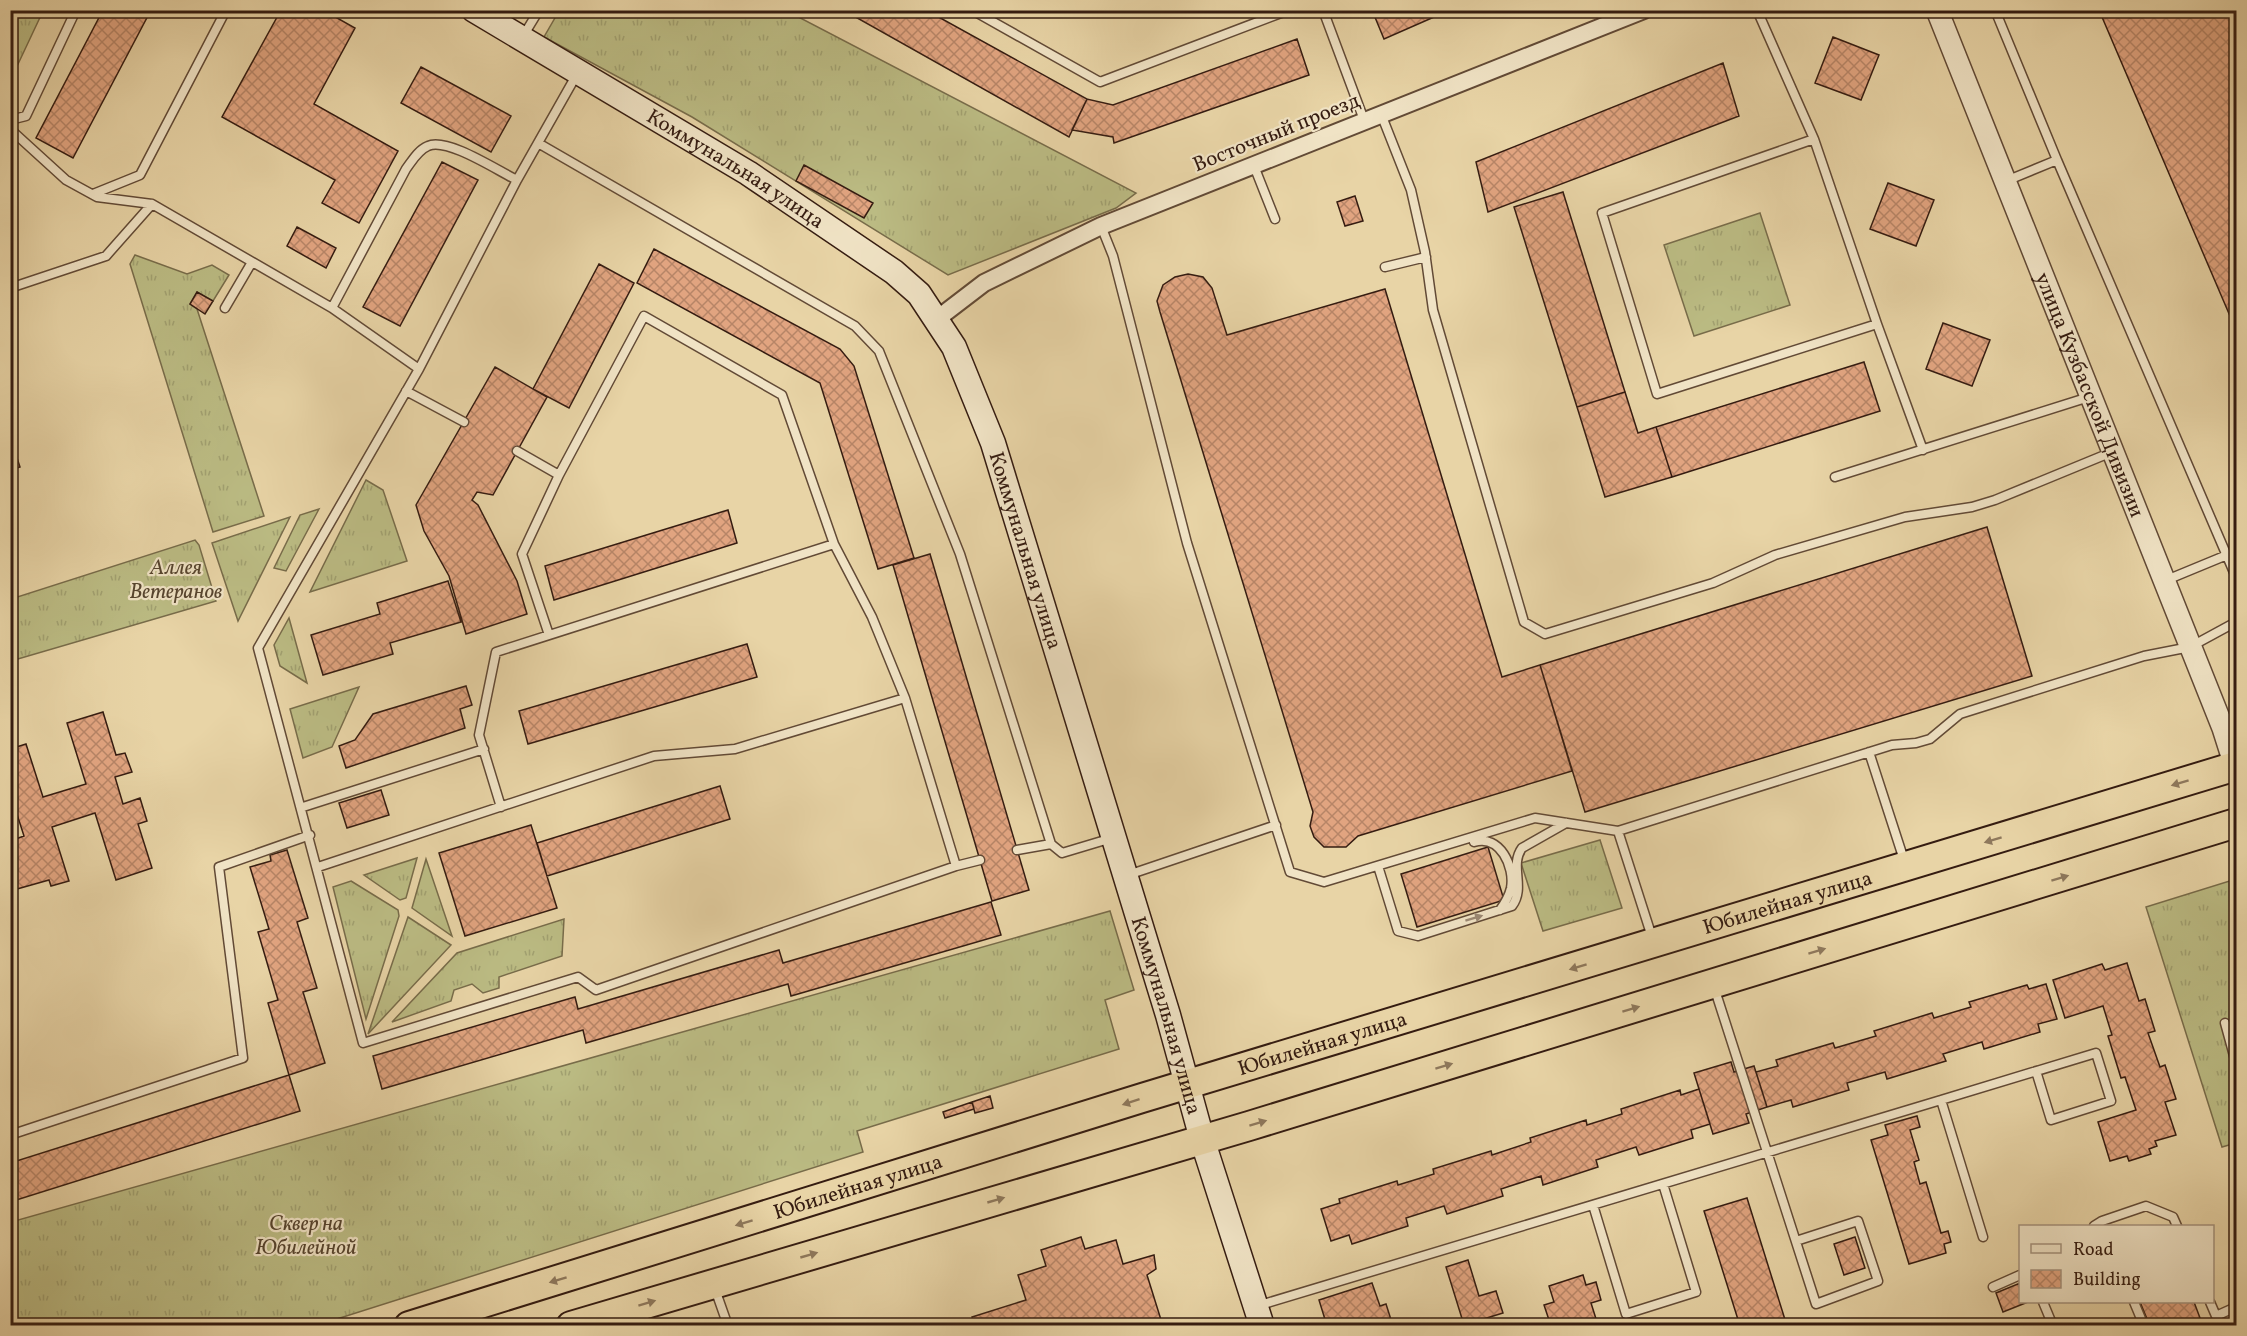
<svg xmlns="http://www.w3.org/2000/svg" width="2247" height="1336" font-family="Vollkorn,serif">
<style>
.grass{fill:url(#grass-tufts);stroke:#786c4a;stroke-width:1.5}
.building{fill:url(#building-cross-hatch);stroke:#351c11;stroke-width:1.5}
.lines{fill:none;stroke-linecap:round;stroke-linejoin:round}
.service-casing{stroke:#624a36;stroke-width:11}
.minor-casing{stroke:#624a36;stroke-width:20}
.tertiary-casing{stroke:#624a36;stroke-width:24}
.secondary-casing{stroke:#351c11;stroke-width:27}
.trunk-casing{stroke:#351c11;stroke-width:32}
.service{stroke:#f0e3c5;stroke-width:8}
.minor{stroke:#f0e3c5;stroke-width:16}
.tertiary{stroke:#f0e3c5;stroke-width:21}
.secondary{stroke:#f0e3c5;stroke-width:24}
.trunk{stroke:#e8d4a6;stroke-width:28}
.oneway{fill:#8e785c}
.oneway2{fill:#9c8974}
.labels{text-anchor:middle;stroke-width:4.5;stroke-linejoin:round;paint-order:stroke}
.street-label{font-size:21px;fill:#351c11;stroke:#f0e3c5}
.park-label{font-size:21px;font-style:italic;fill:#56442e;stroke:#f0e3c5}
</style>
<defs>
<pattern id="grass-tufts" width="24" height="20" patternUnits="userSpaceOnUse" patternTransform="scale(1.5)"><rect width="24" height="20" fill="#bbbb83"/><path d="M3 7l-1-3M5 7V3M7 7l1-3M15 17l-1-3M17 17v-4M19 17l1-3" fill="none" stroke="#a1a070"/></pattern>
<pattern id="building-cross-hatch" width="8" height="8" patternUnits="userSpaceOnUse" patternTransform="scale(1.5)"><rect width="8" height="8" fill="#e1a480"/><path d="M0 0l8 8M0 8l8-8" fill="none" stroke="#b78567"/></pattern>
</defs>
<rect width="100%" height="100%" fill="#e8d4a6"/>
<filter id="stains"><feTurbulence type="fractalNoise" baseFrequency=".00333" numOctaves="4"/><feColorMatrix values="0 0 0 0 .2 0 0 0 0 .09 0 0 0 0 .02 0 0 0 .5 -.17"/></filter>
<radialGradient id="worn" r=".72"><stop offset=".6" stop-color="#630" stop-opacity="0"/><stop offset="1" stop-color="#630" stop-opacity=".3"/></radialGradient>
<path class="grass" d="M11,10L43,11L11,79L10,11Z
M559,11H787L1136,193L1116,208L948,275L692,117L544,37Z
M1760,213L1790,305L1694,336L1664,245Z
M135,255L187,274L212,265L229,275L213,301L197,292L190,304L197,309L264,516L213,532L130,264Z
M366,480L383,490L407,561L310,592Z
M319,509L286,571L274,568L300,515Z
M290,517L238,621L212,543Z
M195,540L199,545L216,601L11,661V599Z
M289,618L307,683L280,666L274,645Z
M359,687L332,747L303,758L290,709Z
M1600,840L1622,908L1543,931L1521,863Z
M417,858L406,898L400,900L364,875Z
M426,859L452,936L412,908Z
M2236,879V1143L2222,1147L2146,907Z
M351,881L398,910L399,916L366,1019L333,887Z
M1110,911L1134,990L1105,1000L1119,1049L857,1131L863,1152L318,1325H11V1222Z
M408,917L451,945L368,1034Z
M564,919L562,956L499,977V988L483,993L472,984L454,990L451,1001L392,1022L457,953Z"/>
<path class="building" d="M103,10H151L73,158L36,138Z
M281,10H323L355,28L314,104L398,151L359,223L322,203L335,180L222,117Z
M843,10H926L1087,99L1069,137Z
M1372,10H1450L1384,39Z
M2099,10H2236V330L2197,239Z
M1833,37L1879,55L1861,100L1815,83Z
M1297,39L1309,75L1114,143L1113,137L1072,130L1087,99L1113,105Z
M1723,63L1739,116L1488,212L1476,162Z
M421,67L511,116L491,152L401,103Z
M442,162L478,180L400,326L363,307Z
M804,165L873,203L864,218L796,181Z
M1888,183L1934,200L1916,246L1870,229Z
M1563,192L1625,392L1577,407L1514,207Z
M1355,196L1363,221L1345,226L1337,202Z
M297,227L336,248L326,268L287,246Z
M654,249L840,349L854,366L914,558L878,569L820,383L637,283Z
M599,264L634,283L569,408L533,389Z
M1188,274L1203,277L1212,288L1227,335L1385,289L1502,677L1540,665L1572,771L1358,836L1346,847H1324L1314,837L1310,826L1313,812L1160,312L1157,301L1163,285L1175,277Z
M197,292L213,301L205,314L190,304Z
M1943,323L1990,340L1972,386L1926,369Z
M1864,362L1880,411L1672,477L1656,427Z
M495,367L547,397L493,495L477,492L472,500L478,505L517,581L527,614L466,634L449,576L424,531L416,505Z
M1625,392L1638,433L1656,427L1672,477L1605,497L1577,407Z
M10,437L20,467L10,470Z
M728,510L737,543L554,600L545,566Z
M1987,527L2032,676L1585,812L1540,665Z
M930,554L1029,890L992,901L893,565Z
M448,581L461,622L390,643L393,654L323,675L311,635L380,614L377,603Z
M747,644L757,677L528,744L519,711Z
M466,686L472,705L460,709L465,728L346,768L339,746L355,740L373,714Z
M103,712L116,755L125,753L132,772L115,777L123,804L140,798L147,821L138,824L152,868L116,880L95,813L52,827L69,881L51,886L49,880L10,891V841L24,836L15,808L10,809V749L26,744L43,797L86,784L67,723Z
M720,786L730,819L547,876L537,843Z
M381,790L389,815L347,828L339,803Z
M531,825L557,908L465,936L439,853Z
M1488,847L1504,900L1417,927L1401,874Z
M287,850L308,918L297,922L317,988L303,992L325,1063L289,1075L268,1003L278,1000L258,932L269,929L250,867L271,861L270,855Z
M991,902L1001,935L791,996L788,984L586,1043L583,1030L382,1089L373,1056L575,997L578,1009L779,950L783,963Z
M2127,963L2139,1001L2145,999L2155,1031L2148,1033L2160,1067L2165,1065L2176,1099L2165,1102L2176,1135L2155,1141L2157,1146L2149,1149L2151,1154L2129,1161L2127,1156L2110,1161L2098,1122L2136,1110L2125,1077L2121,1078L2108,1036L2112,1035L2103,1006L2065,1018L2053,980L2102,964L2105,970Z
M2046,984L2057,1019L2038,1024L2040,1032L1984,1049L1982,1042L1943,1054L1946,1061L1887,1079L1885,1072L1847,1083L1849,1090L1793,1107L1791,1100L1767,1107L1756,1072L1778,1066L1776,1060L1833,1043L1835,1048L1876,1036L1874,1031L1932,1013L1934,1018L1971,1007L1969,1002L2027,985L2029,989Z
M1731,1062L1734,1072L1754,1066L1767,1107L1746,1114L1749,1123L1713,1134L1694,1073Z
M289,1075L300,1111L10,1202V1163Z
M1699,1089L1710,1124L1691,1130L1693,1138L1639,1155L1636,1147L1596,1160L1598,1167L1543,1185L1541,1176L1501,1189L1503,1196L1447,1214L1444,1206L1406,1218L1408,1226L1352,1244L1349,1235L1331,1241L1321,1209L1340,1203L1339,1199L1397,1181L1398,1185L1434,1174L1433,1169L1491,1151L1492,1155L1531,1142L1530,1138L1586,1120L1587,1125L1622,1114L1621,1109L1680,1090L1681,1095Z
M990,1096L993,1108L975,1113L972,1102Z
M972,1102L974,1109L945,1118L943,1112Z
M1917,1116L1920,1127L1910,1130L1919,1160L1914,1162L1920,1184L1926,1182L1941,1233L1948,1231L1951,1242L1944,1244L1946,1253L1909,1264L1871,1140L1888,1135L1885,1125Z
M1747,1198L1787,1326H1740L1704,1211Z
M1081,1237L1085,1249L1116,1240L1123,1264L1154,1255L1156,1269L1147,1275L1162,1323L1154,1326H975L972,1317L1026,1300L1018,1275L1046,1266L1041,1250Z
M1855,1237L1865,1268L1844,1275L1834,1244Z
M1468,1260L1479,1296L1496,1291L1503,1313L1464,1325L1446,1267Z
M1583,1275L1586,1285L1596,1282L1601,1300L1591,1303L1597,1322L1608,1319L1610,1326H1551L1544,1305L1554,1302L1549,1286Z
M1372,1283L1380,1306L1386,1304L1393,1326H1327L1319,1300Z
M2020,1283V1302H2028L2003,1312L1996,1293Z
M2140,1302H2194L2203,1326H2150Z"/>
<g class="lines">
<defs>
<path id="service" d="M972,10L1100,82L1289,10
M1323,10L1364,120
M1757,10L1814,139L1877,324L1923,450
M1995,10L2057,160
M522,38L539,10
M1381,114L1411,190L1425,252L1433,310L1524,622L1545,634L1713,583L1775,555L1905,517L1972,507L1995,500L2112,452
M10,120L26,116L76,10
M10,129L66,180L97,197L152,204L332,308L419,369
M1814,139L1602,213L1657,394L1877,324
M538,143L855,326L879,351L960,554L1051,844
M1254,166L1275,219
M2006,181L2057,160L2236,577
M93,194L140,175L226,10
M1101,226L1113,256L1187,543L1290,872L1324,882L1535,818L1618,831L1652,937
M1385,267L1426,257
M10,288L106,256L152,204
M225,308L252,262
M332,308L406,169C412,161 418,150 428,146C447,137 498,171 517,180
M406,391L464,422
M517,451L559,475L644,316L782,395L834,544L872,617L905,698L956,866L596,990L578,977L363,1043L258,648L419,369L517,180L577,74
M1835,477L2089,397
M2164,581L2227,555
M549,635L522,554L559,475
M1869,752L1905,863
M303,807L484,749
M501,807L479,735L496,652L834,544
M1618,831L1892,745L1916,743L1930,739L1960,714L2144,656L2190,647L2236,622
M1474,842C1500,834 1515,867 1511,888C1509,897 1505,903 1500,910
M1017,850L1051,844L1062,853L1112,838
M956,866L980,860
M1378,866L1398,931L1418,936L1512,906C1526,887 1509,866 1522,848L1566,823
M318,867L654,756L735,749L905,698
M1128,875L1276,825
M1714,987L1816,1304L1878,1281L1858,1221L1796,1241
M2225,1023L2236,1063
M1941,1100L1983,1237
M10,1135L243,1058L219,867L310,835
M1593,1205L1626,1314L1696,1292L1663,1184
M2094,1226L2102,1221L2146,1206L2173,1217L2177,1226
M1993,1287L2020,1275
M715,1289L728,1326
M2043,1302L2053,1326
M2134,1302L2144,1326
M2210,1302L2216,1316L2236,1307
M1257,1306L1941,1100L2096,1053L2111,1101L2051,1120L2036,1071"/>
<path id="minor" d="M937,319L984,283L1101,226L1644,10"/>
<g id="tertiary">
<path id="s1" d="M1937,10L2223,728L2236,769"/>
</g>
<g id="secondary">
<path id="s2" d="M474,10L748,173L894,272L919,294L954,347L993,443L1168,1015L1202,1139L1262,1326"/>
</g>
<g id="trunk">
<path id="s3" d="M409,1326L1142,1098L2236,766"/>
<path d="M571,1326L1249,1126L2236,823"/>
</g>
</defs>
<use href="#service" class="service-casing"/>
<use href="#minor" class="minor-casing"/>
<use href="#tertiary" class="tertiary-casing"/>
<use href="#secondary" class="secondary-casing"/>
<use href="#trunk" class="trunk-casing"/>
<use href="#service" class="service"/>
<use href="#minor" class="minor"/>
<use href="#tertiary" class="tertiary"/>
<use href="#secondary" class="secondary"/>
<use href="#trunk" class="trunk"/>
</g>
<defs><path id="oneway-solid" d="M-6-.8H1V-3.2L6.5 0L1 3.2V.8H-6Z" transform="scale(1.5)"/></defs>
<g class="oneway">
<use href="#oneway-solid" transform="translate(2180 783) rotate(163)"/>
<use href="#oneway-solid" transform="translate(1993 840) rotate(163)"/>
<use href="#oneway-solid" transform="translate(2060 878) rotate(-17)"/>
<use href="#oneway-solid" transform="translate(1817 951) rotate(-17)"/>
<use href="#oneway-solid" transform="translate(1578 967) rotate(163)"/>
<use href="#oneway-solid" transform="translate(1631 1009) rotate(-17)"/>
<use href="#oneway-solid" transform="translate(1444 1066) rotate(-17)"/>
<use href="#oneway-solid" transform="translate(1131 1102) rotate(162)"/>
<use href="#oneway-solid" transform="translate(1258 1123) rotate(-17)"/>
<use href="#oneway-solid" transform="translate(996 1200) rotate(-16)"/>
<use href="#oneway-solid" transform="translate(744 1223) rotate(163)"/>
<use href="#oneway-solid" transform="translate(809 1255) rotate(-16)"/>
<use href="#oneway-solid" transform="translate(558 1280) rotate(163)"/>
<use href="#oneway-solid" transform="translate(647 1303) rotate(-17)"/>
</g>
<use class="oneway2" href="#oneway-solid" transform="translate(1474 918) rotate(-17)"/>
<g class="labels">
<g class="street-label">
<text transform="translate(1276 132) rotate(-22)" y="7">Восточный проезд</text>
<text dy="7" stroke="none"><textPath href="#s2" startOffset="306">Коммунальная улица</textPath></text>
<text dy="7" stroke="none"><textPath href="#s1" startOffset="414">улица Кузбасской Дивизии</textPath></text>
<text dy="7" stroke="none"><textPath href="#s2" startOffset="808">Коммунальная улица</textPath></text>
<text dy="7" stroke="none"><textPath href="#s3" startOffset="1442">Юбилейная улица</textPath></text>
<text dy="7" stroke="none"><textPath href="#s2" startOffset="1294">Коммунальная улица</textPath></text>
<text dy="7" stroke="none"><textPath href="#s3" startOffset="956">Юбилейная улица</textPath></text>
<text dy="7" stroke="none"><textPath href="#s3" startOffset="470">Юбилейная улица</textPath></text>
</g>
<g class="park-label">
<text x="176" y="574">Аллея<tspan x="176" dy="24">Ветеранов</tspan></text>
<text x="306" y="1230">Сквер на<tspan x="306" dy="24">Юбилейной</tspan></text>
</g>
</g>
<rect width="2247" height="1336" fill="none" stroke="#e8d4a6" stroke-width="36"/>
<rect x="12" y="12" width="2223" height="1312" fill="none" stroke="#351c11" stroke-width="3"/>
<rect x="18" y="18" width="2211" height="1300" fill="none" stroke="#351c11" stroke-width="1.5"/>
<rect x="2019" y="1225" width="195" height="78" fill="#f0e3c5" stroke="#a5937d" stroke-width="1.5"/>
<rect x="2031" y="1244" width="30" height="9" fill="#f0e3c5" stroke="#a5937d" stroke-width="1.5"/>
<text x="2073" y="1255" font-size="18" fill="#351c11">Road</text>
<rect x="2031" y="1270" width="30" height="18" fill="url(#building-cross-hatch)" stroke="#a5937d" stroke-width="1.5"/>
<text x="2073" y="1285" font-size="18" fill="#351c11">Building</text>
<rect width="100%" height="100%" filter="url(#stains)"/>
<rect width="100%" height="100%" fill="url(#worn)"/>
</svg>
